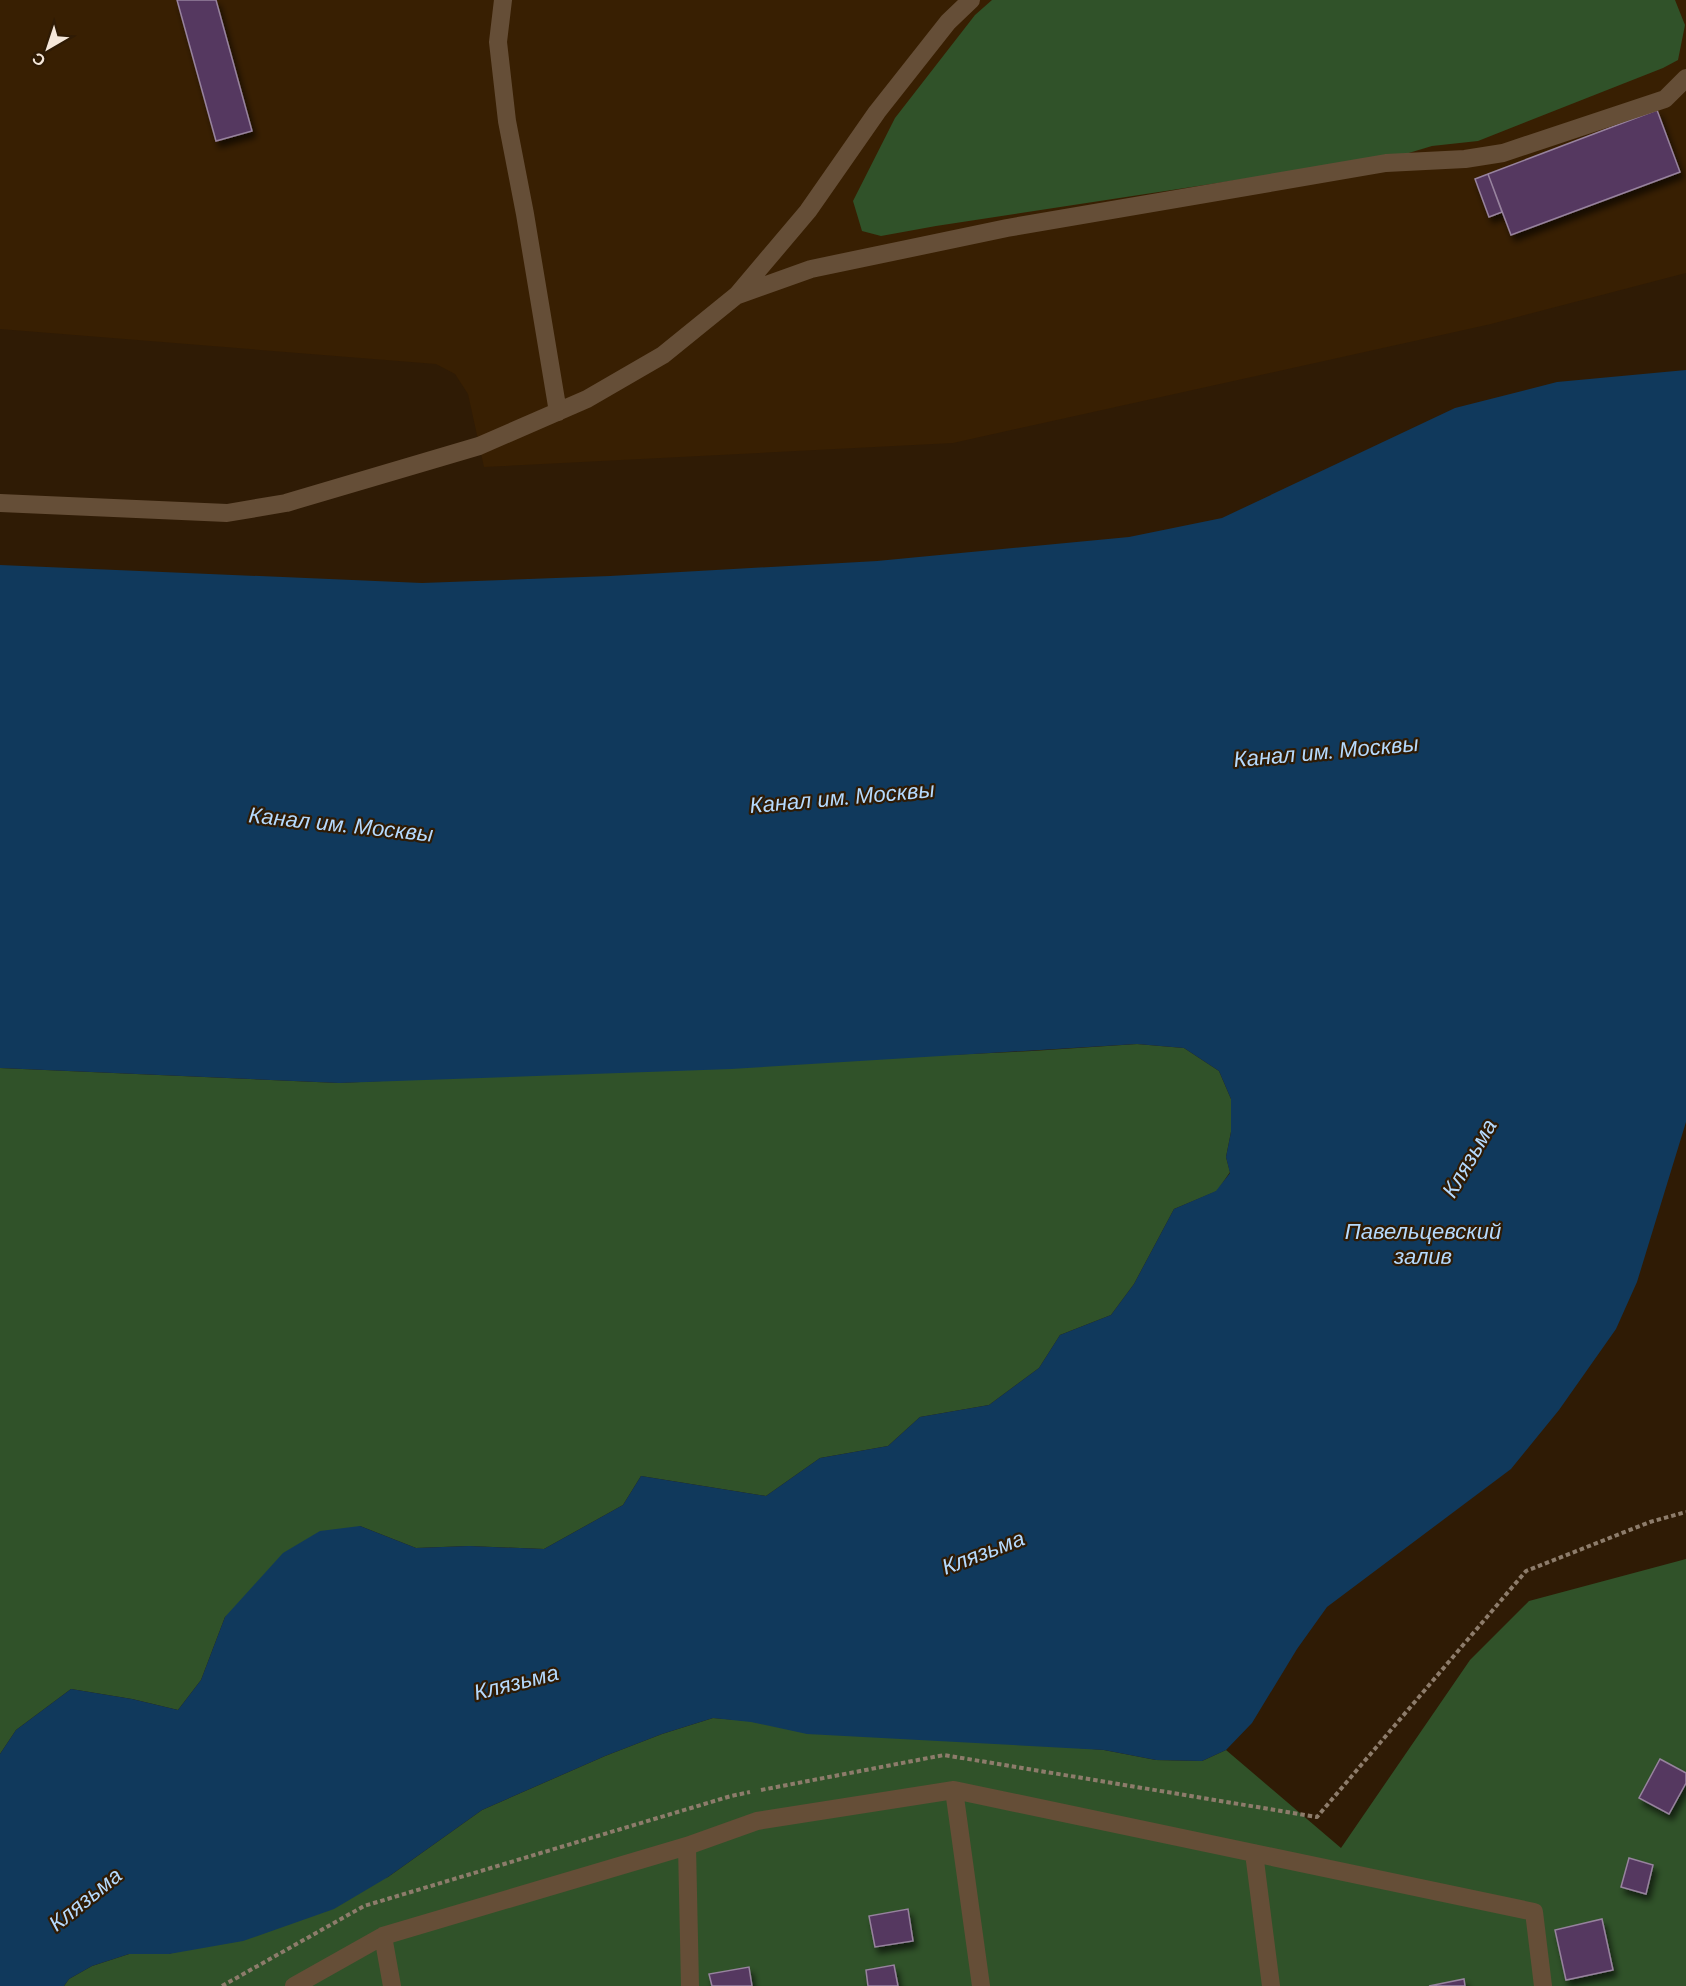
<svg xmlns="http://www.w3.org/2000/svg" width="1686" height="1986" font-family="'DM Sans',sans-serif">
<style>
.built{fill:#381f02}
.green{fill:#305229}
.water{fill:#10395c}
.building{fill:#553760;stroke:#97839e;stroke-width:1.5;filter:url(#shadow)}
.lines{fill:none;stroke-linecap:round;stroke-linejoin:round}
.path{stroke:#8d7c6b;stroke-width:4;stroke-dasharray:4.5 3;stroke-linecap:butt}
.service{stroke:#654e37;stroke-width:18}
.labels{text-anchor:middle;stroke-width:4.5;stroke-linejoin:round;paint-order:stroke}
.water-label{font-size:22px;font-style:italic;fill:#b5dafe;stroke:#2f1b05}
</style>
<defs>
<filter id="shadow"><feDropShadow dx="3.5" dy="6" stdDeviation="3" flood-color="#0009"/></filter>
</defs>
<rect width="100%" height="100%" fill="#2f1b05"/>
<path class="built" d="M0,0H1686V273L1491,324L953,443L484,467L468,394L455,374L436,364L0,329Z"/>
<path class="green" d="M992,0H1675L1685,25L1678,60L1663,68L1478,141L1432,146L1402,155L936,226L881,236L862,231L853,201L895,118L975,15Z
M1137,1044L1184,1048L1219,1071L1231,1099V1132L1226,1157L1230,1172L1217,1191L1174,1209L1134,1284L1111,1315L1060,1335L1039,1368L989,1405L920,1417L888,1446L820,1458L766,1496L641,1476L623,1505L544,1549L469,1546L416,1548L360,1526L225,1617L201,1680L178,1710L132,1699L71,1689L16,1730L0,1754V1068L339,1083L1032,1051Z
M1686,1559V1986H64L69,1979L92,1966L129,1954H169L388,1877L482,1810L605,1756L662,1734L713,1718L1104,1750L1156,1760L1202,1761L1226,1750L1341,1848L1470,1660L1529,1601Z"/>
<path class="water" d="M1686,370V1122L1637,1282L1616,1329L1559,1410L1511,1469L1327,1607L1297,1649L1252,1723L1226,1750L1202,1761L1156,1760L1104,1750L807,1734L751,1722L713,1718L662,1734L605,1756L482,1810L388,1877L334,1909L243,1941L169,1954H129L92,1966L69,1979L64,1986H0V1754L16,1730L71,1689L132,1699L178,1710L201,1680L225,1617L283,1553L320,1531L360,1526L416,1548L469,1546L544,1549L623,1505L641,1476L766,1496L820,1458L888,1446L920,1417L989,1405L1039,1368L1060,1335L1111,1315L1134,1284L1174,1209L1216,1191L1230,1173L1226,1157L1231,1132V1099L1219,1071L1184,1048L1137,1044L731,1069L339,1083L0,1068V565L422,583L610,576L877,561L1129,537L1222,518L1455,408L1557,382Z"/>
<path class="building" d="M177,0H216L252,131L216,141Z
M1657,110L1680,172L1511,235L1488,174Z
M1488,174L1502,212L1489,217L1475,179Z
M1660,1759L1686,1773V1783L1669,1814L1639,1798Z
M1629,1858L1653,1865L1646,1894L1621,1887Z
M908,1909L913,1941L875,1947L869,1916Z
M1602,1919L1613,1970L1566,1980L1555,1930Z
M894,1965L898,1986H868L866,1970Z
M749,1967L752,1986H712L709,1974Z
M1464,1979L1465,1986H1429Z"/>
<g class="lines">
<path class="path" d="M761,1790L944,1755L1317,1817L1526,1571L1650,1522L1686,1512
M222,1986L364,1906L731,1796L750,1792"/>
<path class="service" d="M503,0L498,42L507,121L525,214L558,412
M738,295L811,269L1007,228L1386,163L1465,159L1503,153L1665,99L1686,78
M0,503L227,513L286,503L479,446L587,399L663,355L737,295L808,211L877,112L948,22L971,0
M954,1790L981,1986
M687,1846L690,1986
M1254,1853L1271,1986
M383,1936L392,1986
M294,1986L383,1936L687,1846L757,1821L954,1790L1534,1912L1543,1986"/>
</g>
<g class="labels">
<g class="water-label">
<text transform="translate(1326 751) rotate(-5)" y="8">Канал им. Москвы</text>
<text transform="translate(842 797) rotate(-5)" y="8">Канал им. Москвы</text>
<text transform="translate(341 824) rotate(6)" y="8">Канал им. Москвы</text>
<text transform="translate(1469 1158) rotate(-60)" y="8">Клязьма</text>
<text x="1423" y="1239">Павельцевский<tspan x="1423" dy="25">залив</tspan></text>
<text transform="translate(983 1552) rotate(-21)" y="8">Клязьма</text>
<text transform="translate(516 1682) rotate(-14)" y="8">Клязьма</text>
<text transform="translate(85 1899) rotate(-39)" y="8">Клязьма</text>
</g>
</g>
<g transform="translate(48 48) rotate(219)" stroke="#2f1b05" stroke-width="4.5" paint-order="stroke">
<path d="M0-4.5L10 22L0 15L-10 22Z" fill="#f5e7da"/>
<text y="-9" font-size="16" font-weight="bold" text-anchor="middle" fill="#f5e7da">С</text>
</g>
</svg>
